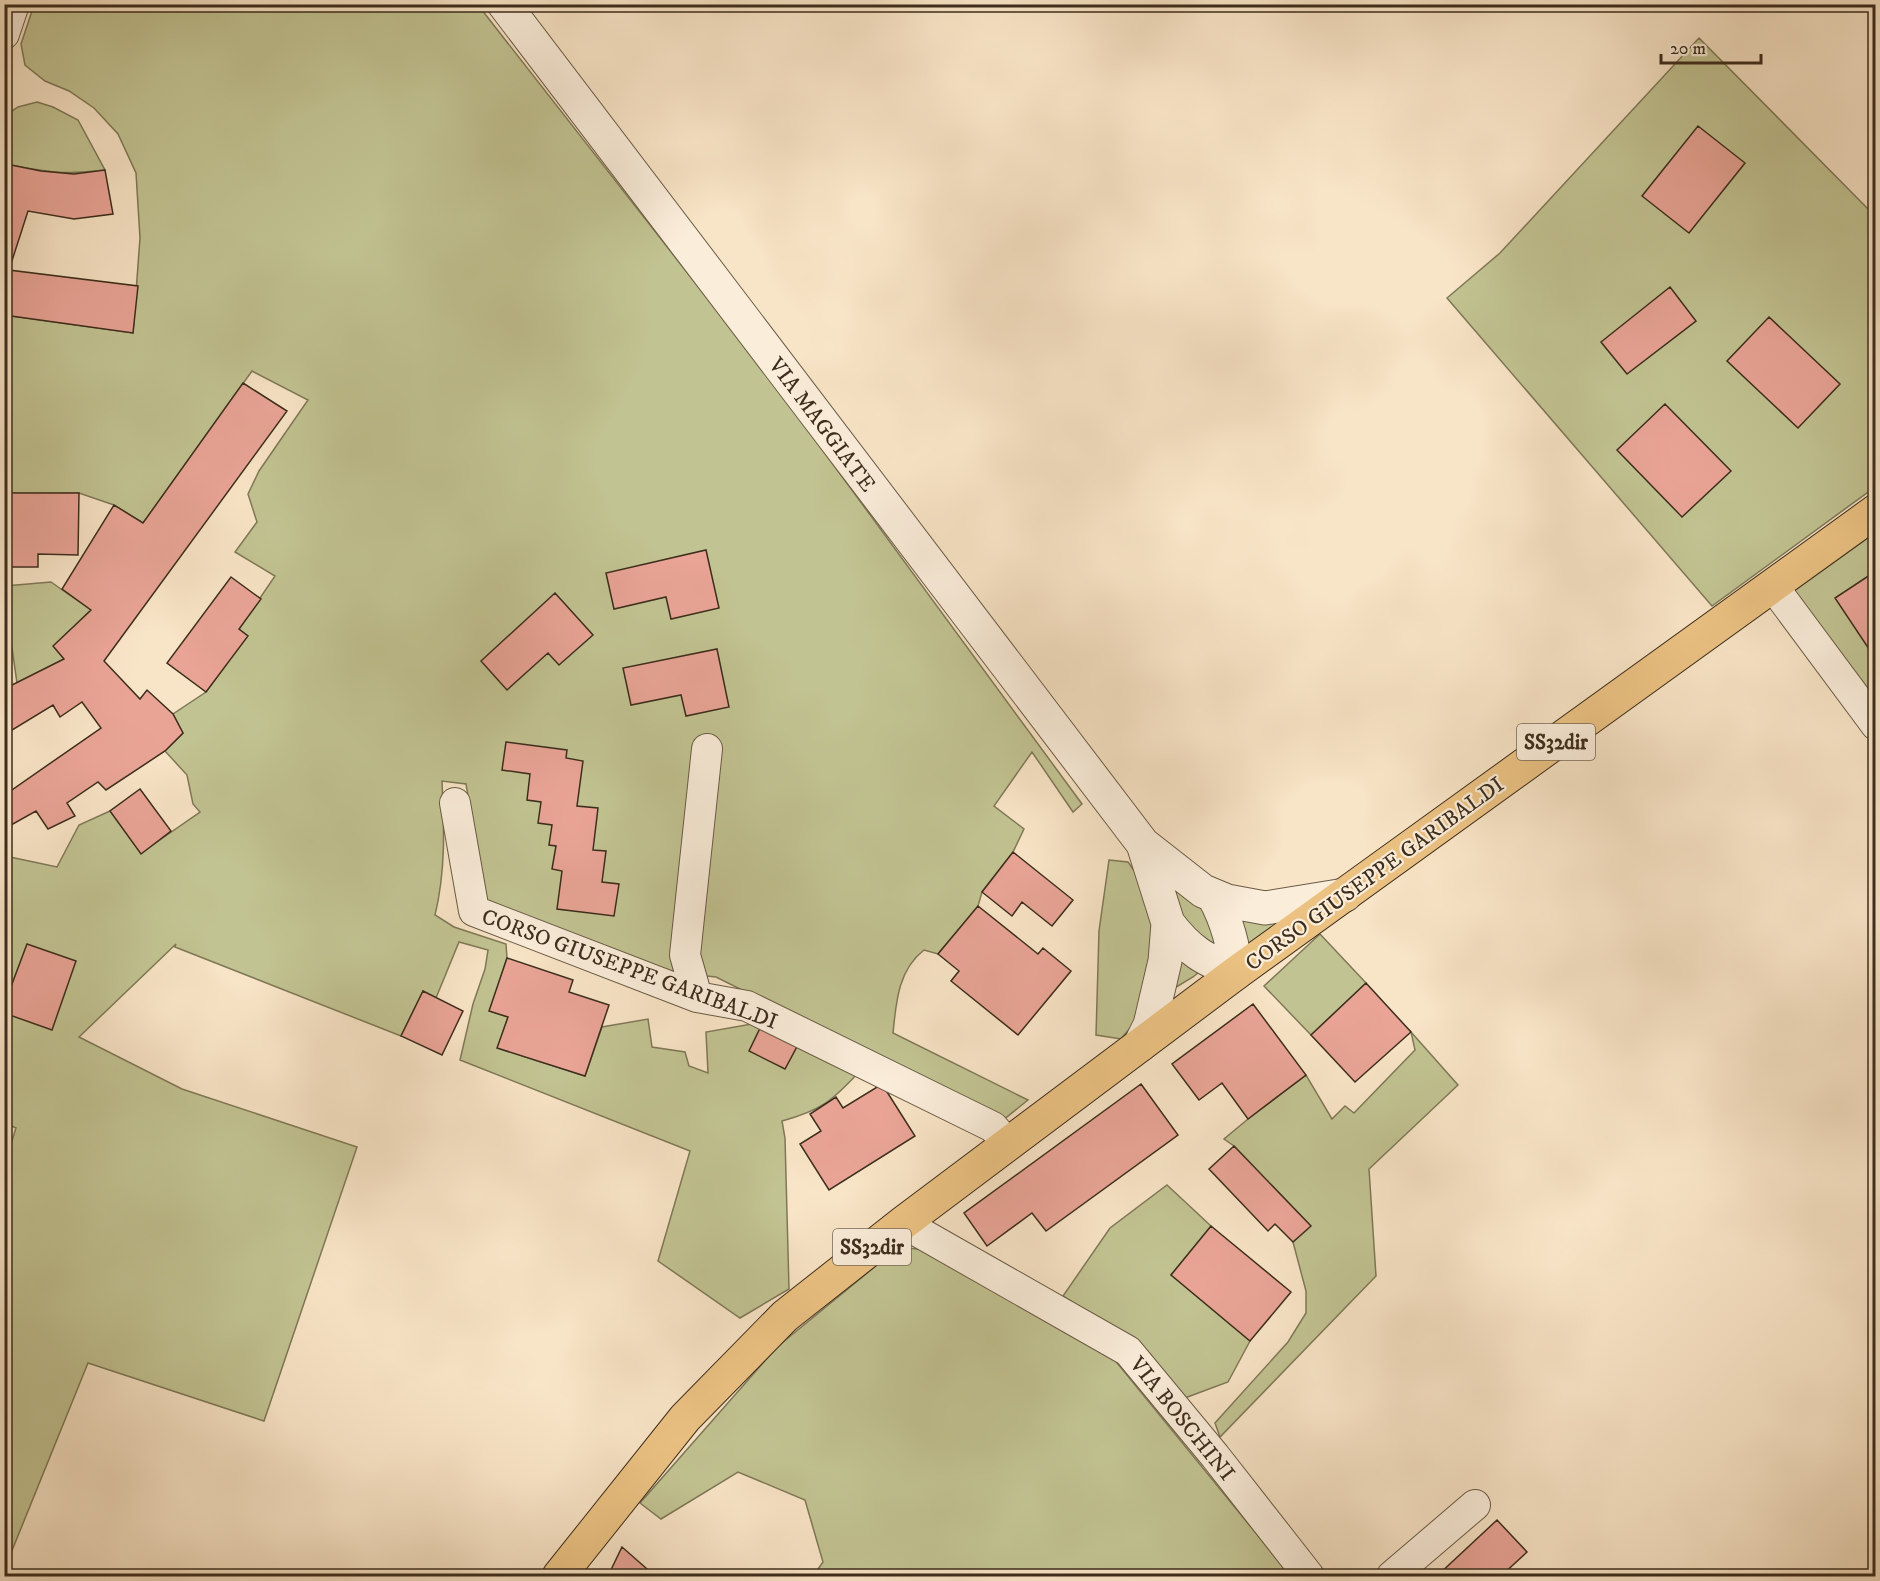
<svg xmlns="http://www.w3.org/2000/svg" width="1880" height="1581" font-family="'IM FELL DW Pica',serif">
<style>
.green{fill:#c2c392;stroke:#7f7857;stroke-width:1.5}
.building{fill:#e9a496;stroke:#3c2d1c;stroke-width:1.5}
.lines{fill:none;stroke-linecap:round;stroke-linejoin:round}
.minor-casing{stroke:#6b5b46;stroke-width:32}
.tertiary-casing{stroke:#6b5b46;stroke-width:35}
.primary-casing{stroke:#3c2d1c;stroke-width:35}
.minor{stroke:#faedda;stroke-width:30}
.tertiary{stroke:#faedda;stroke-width:33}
.primary{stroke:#ecc283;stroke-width:33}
.labels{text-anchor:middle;stroke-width:4.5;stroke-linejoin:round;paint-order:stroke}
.shield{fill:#faedda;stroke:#756755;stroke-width:1.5}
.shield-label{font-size:21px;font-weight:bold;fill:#3c2d1c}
.street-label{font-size:22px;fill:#3c2d1c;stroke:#faedda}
</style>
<rect width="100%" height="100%" fill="#f8e4c6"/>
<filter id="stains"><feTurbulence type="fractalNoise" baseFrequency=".00333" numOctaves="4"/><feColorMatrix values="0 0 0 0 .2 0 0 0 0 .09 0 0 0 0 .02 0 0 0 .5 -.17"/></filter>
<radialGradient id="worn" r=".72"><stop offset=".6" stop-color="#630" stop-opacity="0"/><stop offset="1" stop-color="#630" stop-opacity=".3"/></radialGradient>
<path class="green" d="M34,5H478L772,381L1082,804L1073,812L1032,752L994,806L1024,829L1013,852L982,892L978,906L938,954L924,950C898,970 896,1003 893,1033L1028,1100L1003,1120L716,977L660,971L486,904L466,784L442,781C444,826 446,870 435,915L454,927L506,944L507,958L490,1011L508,1017L498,1048L585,1076L602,1027L648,1019L652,1047L685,1052L689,1066L708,1073L706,1032L763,1022L860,1071C832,1101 822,1110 782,1121L785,1138L789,1289L740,1318L658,1261L690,1151L460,1060L473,1004L485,969L488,950L459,942L436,998L423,991L401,1036L175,947L176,944L79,1037L182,1089L357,1147L264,1421L88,1363L11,1553H5L4,1166L16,1128L5,1123L4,1005L9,992L4,990L5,856L57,867L79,825L110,811L141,853L200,812L193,804L187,775L165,751L183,733L173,714L206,692L230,659L239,629L275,576L235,552L257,522L248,494L259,471L308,400L252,371L143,523L114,505L79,493H5V315L133,333L140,238L136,173L118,134L94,108L69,91L45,81L25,65L21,44Z
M1699,38L1875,216V487L1712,606L1447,298L1500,253Z
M37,102L53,107L78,120L105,170C67,175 43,172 6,164L5,168V116L18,107Z
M1875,533V702L1794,591Z
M51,582L91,610L54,646L64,659L17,683L12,648L5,651V586Z
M1109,860L1128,862L1140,879L1156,909L1143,1012L1121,1039L1096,1035L1099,931Z
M1166,875L1203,903L1218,953L1186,928Z
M1233,912L1292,920L1242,954Z
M1320,934L1366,983L1311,1035L1264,986Z
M1178,948L1204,968L1193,977L1173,989Z
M1411,1032L1458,1085L1369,1169L1376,1276L1220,1437L1215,1423L1288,1342L1306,1313V1291L1293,1242L1310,1226L1234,1146L1224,1139L1248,1119L1306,1075L1332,1119L1345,1106L1354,1113L1415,1050Z
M1167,1185L1211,1226L1171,1275L1250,1341L1228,1382L1182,1399L1133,1342L1063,1296L1110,1228Z
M899,1247L934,1251L1109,1353L1291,1576H813L823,1562L805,1500L738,1472L661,1519L640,1503L777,1347Z"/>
<path class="building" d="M1698,126L1745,163L1689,233L1642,196Z
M6,164L41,171L74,174L105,170L113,214L74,219L28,211L9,270L138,286L133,333L4,315Z
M1670,287L1696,321L1627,374L1601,342Z
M1769,317L1840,384L1798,428L1727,361Z
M243,383L287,411L104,661L140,699L147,690L173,714L183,733L165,751L106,790L98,782L67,803L75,816L48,829L36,811L4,829V792L6,794L101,728L82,702L60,717L53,705L4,735V689L64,659L53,646L91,610L62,589L114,505L143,523Z
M1665,404L1731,471L1682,517L1617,450Z
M4,493H79L78,555L38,554V567H4Z
M706,550L719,608L671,619L666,597L614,609L606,573Z
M1876,571V650L1871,652L1835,598Z
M231,577L261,599L239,629L248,636L206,692L167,663Z
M555,593L593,635L559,665L548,653L507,690L481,661Z
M717,649L729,707L686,716L681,695L631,705L623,668Z
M506,742L567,750L566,758L583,761L577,806L598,808L593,850L606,851L602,882L619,884L614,916L557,909L562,871L552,869L556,846L549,845L552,825L538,823L541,802L527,800L530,774L502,770Z
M140,789L171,831L141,854L110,811Z
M1013,852L1073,900L1052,926L1022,902L1012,916L982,892Z
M978,906L1038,954L1043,948L1071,971L1018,1035L951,981L959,971L938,954Z
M27,944L76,961L52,1030L4,1013V1005L9,992Z
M507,958L573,980L569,992L609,1005L585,1076L497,1048L508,1017L489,1011Z
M1366,983L1411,1032L1355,1082L1311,1035Z
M423,991L463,1011L442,1055L401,1036Z
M1253,1004L1306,1075L1248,1119L1222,1083L1199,1100L1172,1064Z
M763,1022L800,1041L785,1069L749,1051Z
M882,1084L915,1136L829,1190L800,1144L821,1131L810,1114L836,1097L843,1108Z
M1141,1084L1178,1135L1046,1231L1032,1213L987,1246L964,1213Z
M1234,1146L1311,1226L1293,1242L1275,1224L1268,1231L1209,1169Z
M1211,1226L1291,1292L1250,1341L1171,1275Z
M1497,1520L1527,1552L1501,1576H1437Z
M622,1547L655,1576H608Z"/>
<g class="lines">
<defs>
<path id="minor" d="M4,34L14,4
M1772,585L1876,725
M455,803L474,911L697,997L747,1006L993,1127L1008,1144
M697,997L685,955L707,749
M903,1223L1128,1351L1215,1456L1309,1576
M1392,1576L1475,1505"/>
<path id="tertiary" d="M504,4L1143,844L1203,891L1227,901L1265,908L1345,895
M1168,923C1190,952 1203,958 1236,973C1234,946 1227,921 1214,897
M1140,1045L1150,1025L1165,961L1168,923L1143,844"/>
<path id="primary" d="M559,1576L685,1418L785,1316L903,1223L1236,973L1876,511"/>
</defs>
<use href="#minor" class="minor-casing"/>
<use href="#tertiary" class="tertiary-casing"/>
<use href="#primary" class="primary-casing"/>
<use href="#minor" class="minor"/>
<use href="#tertiary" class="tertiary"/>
<use href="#primary" class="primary"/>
</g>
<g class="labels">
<g class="shield">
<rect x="1517" y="724" width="78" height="36" rx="4.5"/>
<rect x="833" y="1229" width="78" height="36" rx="4.5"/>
</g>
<g class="shield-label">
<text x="1556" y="749">SS32dir</text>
<text x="872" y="1254">SS32dir</text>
</g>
<g class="street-label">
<text transform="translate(823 424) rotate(53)" y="8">VIA MAGGIATE</text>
<text transform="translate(1374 873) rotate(-36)" y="8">CORSO GIUSEPPE GARIBALDI</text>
<text transform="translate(630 968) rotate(20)" y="8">CORSO GIUSEPPE GARIBALDI</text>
<text transform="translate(1183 1418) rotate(51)" y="8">VIA BOSCHINI</text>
</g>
</g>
<rect width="1880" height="1581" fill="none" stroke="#f8e4c6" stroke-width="24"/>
<rect x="6" y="6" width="1868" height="1569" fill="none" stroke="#3c2d1c" stroke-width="3"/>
<rect x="12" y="12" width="1856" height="1557" fill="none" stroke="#3c2d1c" stroke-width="1.5"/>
<path d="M1661 54v9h100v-9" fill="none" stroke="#3c2d1c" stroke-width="3"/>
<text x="1670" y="54" font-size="18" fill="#3c2d1c" stroke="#faedda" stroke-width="4.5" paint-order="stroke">20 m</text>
<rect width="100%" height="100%" filter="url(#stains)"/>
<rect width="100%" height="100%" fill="url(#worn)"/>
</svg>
